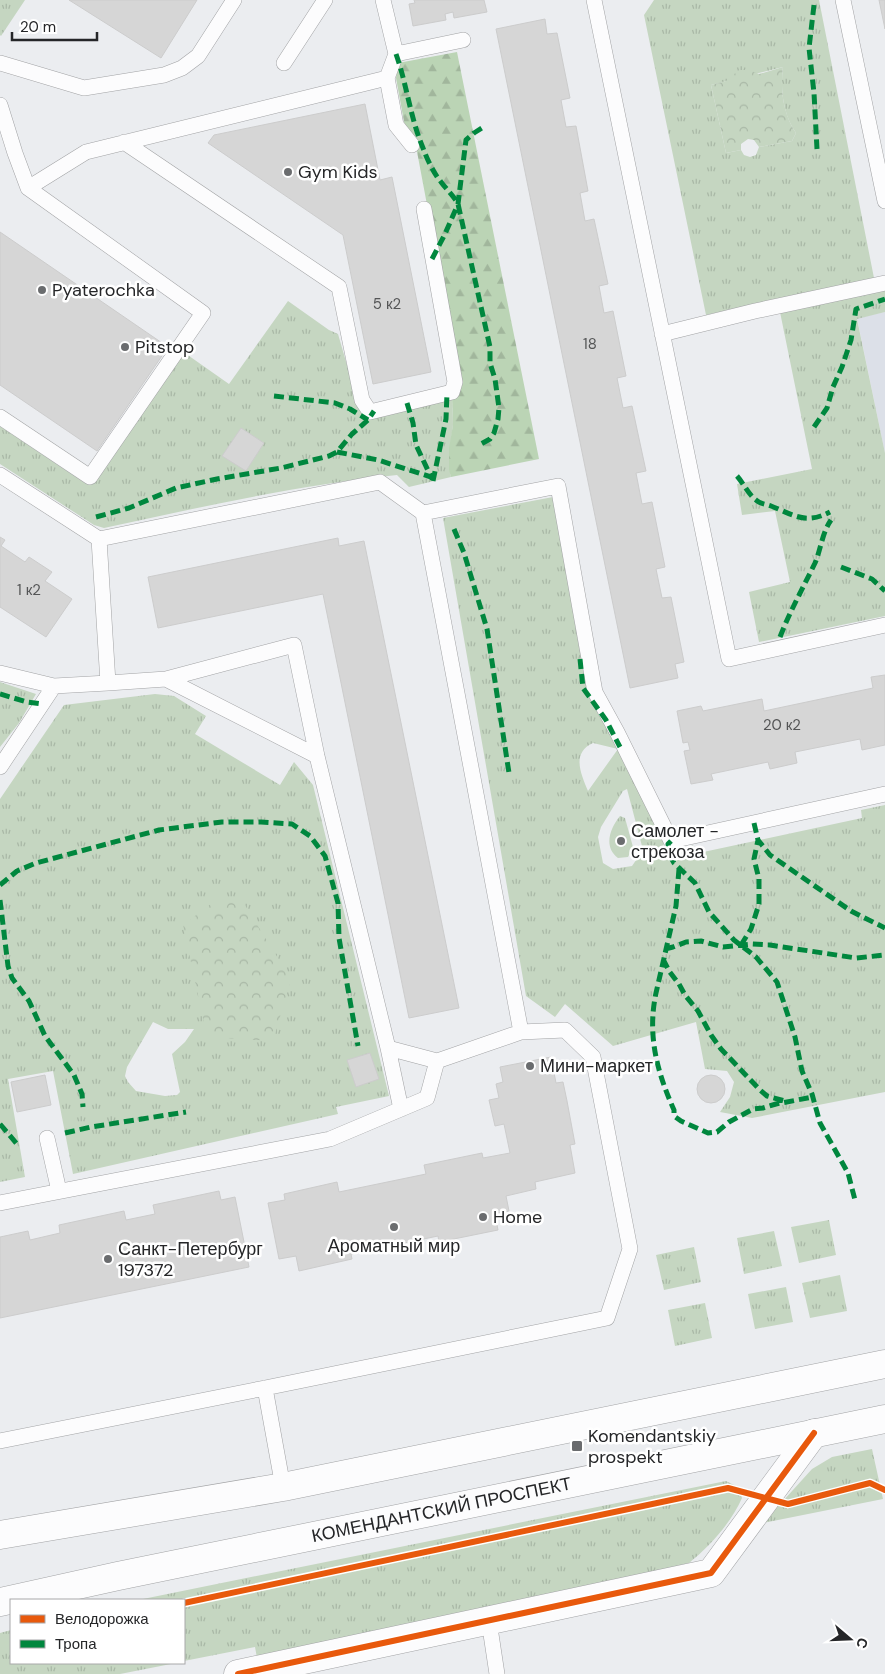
<svg xmlns="http://www.w3.org/2000/svg" width="885" height="1674" font-family="'DM Sans',sans-serif">
<style>
.built{fill:#dce0e8}
.grass{fill:url(#grass-tufts);fill-rule:evenodd}
.forest{fill:url(#forest-firs)}
.park{fill:url(#park-crowns)}
.building{fill:#d6d6d6;stroke:#ccc}
.lines{fill:none;stroke-linecap:round;stroke-linejoin:round}
.lane-casing{stroke:#a2a3a5;stroke-width:16}
.street-casing{stroke:#a2a3a5;stroke-width:29}
.secondary-casing{stroke:#a2a3a5;stroke-width:29}
.lane{stroke:#fcfcfd;stroke-width:15}
.street{stroke:#fcfcfd;stroke-width:28}
.secondary{stroke:#fcfcfd;stroke-width:28}
.quiet{stroke:#00873e;stroke-width:5;stroke-dasharray:10 5;stroke-linecap:butt}
.cycleway-casing{stroke:#fff;stroke-width:9}
.cycleway{stroke:#e8590c;stroke-width:6}
.poi-dot{fill:#6a6c6e;stroke:#fff;stroke-width:2}
.labels{text-anchor:middle;stroke-width:5;stroke-linejoin:round;paint-order:stroke}
.number-label{font-size:15px;fill:#545556}
.poi-label{font-size:18px;fill:#252628;stroke:#fff;text-anchor:start}
.street-label{font-size:18px;fill:#252628;stroke:#fff}
</style>
<defs>
<pattern id="grass-tufts" width="24" height="20" patternUnits="userSpaceOnUse" patternTransform="scale(1.25)"><rect width="24" height="20" fill="#c5d6c1"/><path d="M3 7l-1-3M5 7V3M7 7l1-3M15 17l-1-3M17 17v-4M19 17l1-3" fill="none" stroke="#a9b8a6"/></pattern>
<pattern id="forest-firs" width="22" height="20" patternUnits="userSpaceOnUse" patternTransform="scale(1.25)"><rect width="22" height="20" fill="#bbd4b5"/><path d="M5 1l3.5 6h-7zM16 11l3.5 6h-7z" fill="#a1b69c"/></pattern>
<pattern id="park-crowns" width="20" height="18" patternUnits="userSpaceOnUse" patternTransform="scale(1.25)"><rect width="20" height="18" fill="#c5d6c1"/><path d="M2 6a3 3 0 1 1 6 0M12 15a3 3 0 1 1 6 0" fill="none" stroke="#a9b8a6"/></pattern>
</defs>
<rect width="100%" height="100%" fill="#ebedf0"/>
<path class="built" d="M885,312V453L857,318Z"/>
<path class="grass" d="M0,0H25L1,36L0,35Z
M654,0H819L874,278L706,315L644,15ZM783,67C780,89 783,115 796,133L792,141L759,147L756,155L750,157L744,155L741,150L726,153L711,85Z
M885,289V312L857,319L885,453V616L759,642L749,592L790,582L775,511L742,515L737,484L812,469L780,312Z
M288,301L329,330L338,334L358,403L370,417L452,397C452,406 453,416 453,425C451,443 447,459 451,477L409,487L397,475C298,485 201,507 104,528L94,525L0,464V426L85,483L95,477L182,351L229,384Z
M553,497L592,692L663,838L665,860L693,845L694,854L862,818L861,810L885,805V1092L752,1118L720,1112L730,1097L734,1082L727,1071L705,1069L696,1022L613,1046L565,1004L555,1017L526,996L443,518ZM593,743L618,749L588,791C581,774 571,753 593,743ZM627,789L643,850L632,866L613,869L603,863L598,837L601,827L623,791Z
M0,682L36,694L19,723L0,747Z
M155,694L174,696L206,716L195,734L280,785L294,762L313,785L389,1096L336,1107L338,1114L73,1174L53,1071L8,1079L25,1177L0,1182V799L64,705ZM153,1022L168,1029H194L185,1042L172,1054L180,1092L177,1095L165,1096L136,1091L128,1082L125,1076L127,1067Z
M620,816L625,818L633,847L628,857L618,858C603,847 610,828 620,816Z
M829,1220L836,1255L799,1263L791,1227Z
M774,1231L782,1266L744,1274L737,1238Z
M694,1247L701,1282L664,1290L656,1255Z
M840,1275L847,1311L810,1318L802,1283Z
M786,1287L793,1322L755,1329L748,1294Z
M705,1303L712,1338L675,1346L668,1310Z
M872,1449L883,1499L763,1523L812,1469L832,1457Z
M726,1481L738,1487L742,1498C731,1523 710,1546 689,1563L259,1669L255,1647L184,1661V1600H138Z
M11,1630V1663H176L120,1674H0V1633Z"/>
<path class="forest" d="M457,52L539,459L451,477L449,470V448L453,425L452,397L460,380L415,141L405,127L396,78L398,63Z"/>
<path class="park" d="M783,67C780,89 783,114 796,133L792,141L759,147L754,140L748,139L741,144V150L726,153L711,85L726,81L739,70H749L759,74Z
M220,897L243,902L291,979L273,1041L207,1037L183,925Z"/>
<path class="building" d="M69,0H197L161,58Z
M414,0H484L487,12L454,18L453,12L445,14L446,20L413,26L409,4L415,3Z
M879,0H885V29Z
M545,19L547,34L557,33L570,98L561,100L566,127L576,126L588,191L580,193L585,221L594,219L608,284L599,286L604,313L613,311L626,376L617,378L623,408L632,406L646,471L636,473L642,504L652,502L665,567L656,569L662,598L671,597L684,662L675,664L678,678L630,688L496,29Z
M365,104L380,180L392,177L431,372L373,384L343,235L208,143L214,135Z
M0,232L168,347L97,451L0,385Z
M241,428L264,443L246,471L222,456Z
M0,537L5,540L1,546L25,562L29,557L52,572L45,581L72,599L46,637L0,607Z
M338,538L339,546L364,541L459,1008L409,1018L323,594L158,628L148,577Z
M885,675V745L862,750L860,739L795,752L797,763L770,769L768,762L711,774L713,780L691,784L684,751L690,750L688,742L683,743L677,711L701,706L703,711L762,699L764,711L873,688L871,677Z
M370,1053L379,1079L356,1087L347,1060Z
M551,1057L556,1083L563,1082L567,1101L575,1144L570,1145L575,1173L535,1182L536,1189L506,1196L509,1211L495,1214L498,1230L439,1242L438,1236L351,1254L352,1259L299,1271L296,1256L279,1259L268,1203L285,1200L284,1194L337,1182L339,1192L426,1174L424,1165L482,1153L483,1158L510,1153L504,1124L495,1126L489,1100L499,1098L496,1084L503,1082L500,1067Z
M697 1089a14 14 0 1 1 28 0a14 14 0 1 1-28 0Z
M45,1075L51,1105L17,1112L11,1082Z
M219,1191L221,1200L235,1197L249,1267L0,1318V1237L28,1231L30,1240L60,1233L59,1225L124,1211L126,1220L155,1214L153,1205Z"/>
<g class="lines">
<defs>
<path id="lane" d="M383,0L396,54L463,40
M594,0L729,659L885,625
M843,0L885,201
M396,54L387,78L396,125L412,145
M0,63L84,88L164,75L182,68L198,56L234,0
M284,63L325,0
M0,105L15,153L28,188L203,313L90,477L0,417
M124,142L339,287L362,400L370,412L452,392L455,382L424,209
M28,188L86,152L387,78
M662,334L755,311L885,283
M0,475L99,539L380,482L423,513L521,1032L565,1030L593,1057L630,1249L607,1318L265,1388L0,1441
M423,513L558,486L595,692L617,732L671,841L885,794
M0,673L54,686L108,683L99,539
M166,679L317,756
M108,683L166,679L294,645L317,756L388,1048L437,1061
M0,767L54,686
M388,1048L401,1109
M47,1138L59,1191
M0,1203L330,1139L427,1098L437,1061L521,1032
M265,1388L283,1487
M489,1621L497,1674"/>
<path id="street" d="M238,1674L711,1573L814,1433"/>
<g id="secondary">
<path d="M0,1535L283,1487L885,1364"/>
<path id="s1" d="M0,1602L118,1576L885,1419"/>
</g>
</defs>
<use href="#lane" class="lane-casing"/>
<use href="#street" class="street-casing"/>
<use href="#secondary" class="secondary-casing"/>
<use href="#lane" class="lane"/>
<use href="#street" class="street"/>
<use href="#secondary" class="secondary"/>
<path class="quiet" d="M814,5L809,48L814,93L817,149
M396,54C407,85 410,117 423,148C427,159 433,172 441,182C447,190 453,195 458,204L490,347V363L495,379L499,408L498,419L494,433L490,439L479,445
M432,259L445,234L458,204L466,140L474,133L482,128
M274,396L335,403L350,409L368,420
M407,403L413,423L416,445L432,479
M814,427L827,408L833,387L842,367L851,340L856,309L885,299
M337,452L378,460L431,477
M737,476C744,484 748,494 756,500C760,504 766,504 771,506C794,515 805,525 830,512
M433,481L446,419L447,393
M96,517L129,508L176,488L217,479L281,468L329,456L337,452L352,434L368,420L374,411
M454,529L464,553L487,629L509,773
M841,567L872,579L885,591
M780,637C790,611 803,588 815,563C821,549 822,533 831,520
M580,659L583,688L606,720L620,747
M0,694L27,702L42,704
M754,823L758,840L770,855L851,911L885,928
M671,841L668,844L670,856L674,863L695,883L709,912L734,940L756,957L777,982L795,1037L802,1071L812,1094L820,1123L848,1173L855,1200
M679,869L676,906L656,993C647,1035 657,1072 674,1110V1116L681,1121L708,1133L717,1132L729,1122L753,1109L763,1108L776,1104L813,1097
M0,885L17,871L36,863L159,830L222,822H261L292,824L310,836L325,856L338,903L339,938L358,1046
M0,900L8,966L12,978L29,1001L45,1036L74,1075L82,1094L83,1107
M741,945L751,929L759,904V879L754,859L758,840
M665,949L673,947L686,942L701,941L723,947L752,944L770,945L856,958L885,955
M663,959L669,971L679,984L685,995L698,1011L711,1035L721,1049L760,1090L767,1096L785,1101
M0,1124L17,1144
M65,1133L91,1127L186,1112"/>
<defs>
<path id="cycleway" d="M184,1603L728,1488L788,1504L870,1483L885,1490
M238,1674L711,1573L814,1433"/>
</defs>
<use href="#cycleway" class="cycleway-casing"/>
<use href="#cycleway" class="cycleway"/>
</g>
<g class="poi-dot">
<circle cx="288" cy="172" r="5"/>
<circle cx="42" cy="290" r="5"/>
<circle cx="125" cy="347" r="5"/>
<circle cx="621" cy="841" r="5"/>
<circle cx="530" cy="1066" r="5"/>
<circle cx="483" cy="1217" r="5"/>
<circle cx="394" cy="1227" r="5"/>
<circle cx="108" cy="1259" r="5"/>
<rect x="571" y="1440" width="12" height="12" rx="2.5"/>
</g>
<g class="labels">
<g class="number-label">
<text x="387" y="309">5 к2</text>
<text x="590" y="349">18</text>
<text x="29" y="595">1 к2</text>
<text x="782" y="730">20 к2</text>
</g>
<g class="poi-label">
<text x="298" y="178">Gym Kids</text>
<text x="52" y="296">Pyaterochka</text>
<text x="135" y="353">Pitstop</text>
<text x="631" y="837">Самолет -<tspan x="631" dy="21">стрекоза</tspan></text>
<text x="540" y="1072">Мини-маркет</text>
<text x="493" y="1223">Home</text>
<text x="394" y="1252" text-anchor="middle">Ароматный мир</text>
<text x="118" y="1255">Санкт-Петербург<tspan x="118" dy="21">197372</tspan></text>
<text x="588" y="1442">Komendantskiy<tspan x="588" dy="21">prospekt</tspan></text>
</g>
<g class="street-label">
<text dy="6" stroke="none"><textPath href="#s1" startOffset="451">КОМЕНДАНТСКИЙ ПРОСПЕКТ</textPath></text>
</g>
</g>
<rect x="10" y="1599" width="175" height="65" fill="#ffffff" stroke="#a8a8a9"/>
<rect x="20" y="1615" width="25" height="8" fill="#e8590c" stroke="#a8a8a9"/>
<text x="55" y="1624" font-size="15" fill="#252628">Велодорожка</text>
<rect x="20" y="1640" width="25" height="8" fill="#00873e" stroke="#a8a8a9"/>
<text x="55" y="1649" font-size="15" fill="#252628">Тропа</text>
<g transform="translate(850 1639) rotate(109)" stroke="#ffffff" stroke-width="4" paint-order="stroke">
<path d="M0-4L9 19L0 12L-9 19Z" fill="#252628"/>
<text y="-8" font-size="14" font-weight="bold" text-anchor="middle" fill="#252628">С</text>
</g>
<path d="M12 32v8h85v-8" fill="none" stroke="#252628" stroke-width="2.5"/>
<text x="20" y="32" font-size="15" fill="#252628" stroke="#ffffff" stroke-width="4" paint-order="stroke">20 m</text>
</svg>
